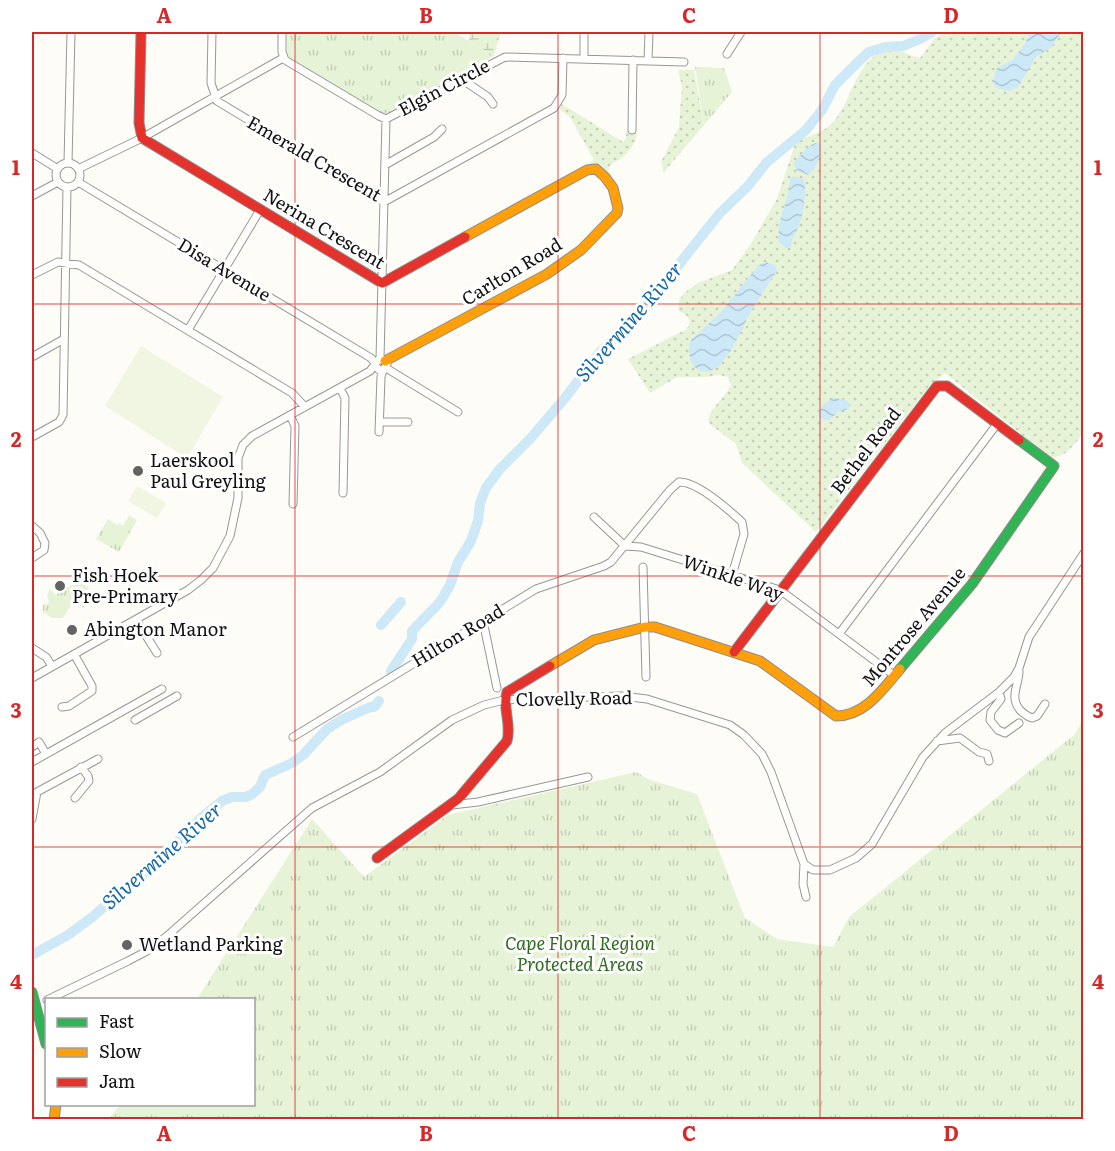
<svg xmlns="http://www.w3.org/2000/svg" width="1115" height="1151" font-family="Literata,serif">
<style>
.grass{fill:url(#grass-dots)}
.wetland{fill:url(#wetland-marsh)}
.park{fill:url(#park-tufts)}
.pitch{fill:#f0f6e1}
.water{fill:url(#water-waves)}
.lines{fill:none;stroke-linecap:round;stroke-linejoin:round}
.river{stroke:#cde8f7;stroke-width:10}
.street-casing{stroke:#979795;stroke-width:9}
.fast-casing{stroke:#8e8d8b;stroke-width:11}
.slow-casing{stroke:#8e8d8b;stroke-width:11}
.jam-casing{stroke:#8e8d8b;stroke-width:11}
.street{stroke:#fffffe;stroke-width:7}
.fast{stroke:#30b455;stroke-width:9}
.slow{stroke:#ff9f0a;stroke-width:9}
.jam{stroke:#e5322d;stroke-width:9}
.grid{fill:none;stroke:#d62828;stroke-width:1.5;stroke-opacity:0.55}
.poi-dot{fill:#646362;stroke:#fff;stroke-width:2}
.labels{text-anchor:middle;stroke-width:6;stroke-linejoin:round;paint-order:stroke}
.street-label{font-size:18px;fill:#111;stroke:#fff}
.poi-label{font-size:18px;fill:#111;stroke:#fff;text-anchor:start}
.park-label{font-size:18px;font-style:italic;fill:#2f6b1f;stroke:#fff}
.water-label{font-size:20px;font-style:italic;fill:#1768a6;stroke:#fff}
.neatline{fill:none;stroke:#d62828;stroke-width:2}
.grid-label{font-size:20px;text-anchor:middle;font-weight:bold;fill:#d62828}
</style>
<defs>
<pattern id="grass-dots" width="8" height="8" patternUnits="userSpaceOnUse" patternTransform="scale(1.5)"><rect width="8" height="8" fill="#e7f3d7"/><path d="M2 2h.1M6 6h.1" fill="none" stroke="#c5cfb8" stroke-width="1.8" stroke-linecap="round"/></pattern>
<pattern id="wetland-marsh" width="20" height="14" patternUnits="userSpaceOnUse" patternTransform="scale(1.5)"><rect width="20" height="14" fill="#e7f3d7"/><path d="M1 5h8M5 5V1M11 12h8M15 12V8" fill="none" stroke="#c5cfb8"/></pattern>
<pattern id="park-tufts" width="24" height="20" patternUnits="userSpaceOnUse" patternTransform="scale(1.5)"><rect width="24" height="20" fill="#e7f3d7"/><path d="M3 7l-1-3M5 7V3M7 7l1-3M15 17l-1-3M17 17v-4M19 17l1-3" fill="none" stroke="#c5cfb8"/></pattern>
<pattern id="water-waves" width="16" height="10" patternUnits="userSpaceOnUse" patternTransform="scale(1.5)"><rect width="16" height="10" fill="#cde8f7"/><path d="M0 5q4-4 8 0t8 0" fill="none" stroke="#afc6d3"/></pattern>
</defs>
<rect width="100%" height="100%" fill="#fdfcf7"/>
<path class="grass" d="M945,32H1083L1084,432C1074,444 1066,459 1050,457L945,373L931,384L816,532L742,463L736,444L711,425L708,421C711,406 726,398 731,384L728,377L719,375L705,377H677L650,393L628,359L687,329L690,322L687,316L678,310L679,301L684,293L698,283L732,270L752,242L777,199L795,144C807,134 824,134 834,121C853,100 858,50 894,50C903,50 911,57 920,58L935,38Z
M678,70H694L704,125L664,172L661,162L679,127L682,86Z
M562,104L623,142L626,138V131L637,132C637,147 622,159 610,165L608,172L600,166L587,164L594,160L570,117L559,109Z"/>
<path class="wetland" d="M470,32H501L494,56L469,41Z"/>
<path class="park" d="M287,32H454L494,56L388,113H381L291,60L287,53Z
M695,67L724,68L732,92L704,125Z
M129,515L137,520L119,552L96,539L108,519L117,525L119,523L123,526Z
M80,579L97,598L82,608L77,601L73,602L63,618H52L43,612V605L49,603L47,596L50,589L56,595Z
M1083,719V1119H109L120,1105L254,1104V1000L197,999L312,819L364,877L448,815L636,772L650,780L697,794L745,918L777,939L833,947L849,917L1075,734Z"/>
<path class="pitch" d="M141,346L223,397L187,458L105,406Z
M137,486L166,503L157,518L128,501Z"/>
<path class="water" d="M1031,32H1061L1052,47L1036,57L1018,87L1009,91L996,88L993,82L996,69C1001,65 1010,63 1014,58C1021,50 1027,41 1031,32Z
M818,142C823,152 817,169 808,175L797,170L794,164C799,156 808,145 818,142Z
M793,176L803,179C808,187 803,213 800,223C797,231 792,237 791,246L787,249L779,242C776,223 785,208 789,190C790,183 789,181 793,176Z
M766,262L775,265L777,271L751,311L731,351L718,367L709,372L701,371L694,367L690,359L689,350L691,340L720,313L759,265Z
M835,398L846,400L850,405L848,409L838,412L829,420L819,418C817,409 827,400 835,398Z"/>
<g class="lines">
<path class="river" d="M381,625L401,602
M391,671L412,639V631L440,602L450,585L458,562L471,541L478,521L480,503L486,488L499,470L530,439L565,398L600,352L634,321L719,214L748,186L766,163L806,130L822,110L835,85L858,62L869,52L886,47L903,46L920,39L932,32
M32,955L68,935L91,918L157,862L201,818L222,801L232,797H245L251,795L260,787L265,775L290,764L303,755L327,729L341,720L370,707H374L379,701"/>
<defs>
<path id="street" d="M212,32L211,83L217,101L384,202L554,108L562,95L563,58
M282,32V52L285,60L379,116L386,119L505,57L684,62
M727,54L741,32
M584,59V32
M648,61L649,32
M460,78L488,97L493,104
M632,130L633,60
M32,153L58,169
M68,163L71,32
M56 175a12 12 0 1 1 24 0a12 12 0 1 1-24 0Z
M385,165L434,137L442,129
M78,169L142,138L283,58
M78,182L371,358L375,363
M32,196L58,182
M32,275L58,262L79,265L292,393L305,407
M188,330L260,210
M32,357L64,339
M380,359L386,119
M386,368L458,412
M340,388L345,398L343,493
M290,415L295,426L293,504
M380,422H408
M379,432L381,377L383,370
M32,437L59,422L63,415L67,187
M238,483L257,484
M594,517L625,546L641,547L780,590L895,676
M32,526L40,533L45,543L44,550L32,558
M643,567L646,677
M136,620L157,653
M483,621L497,688
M839,634L997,424
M32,648L46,657L52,666
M1019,671C1019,685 1009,697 1020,710C1024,714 1026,716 1032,718L1037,716L1045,704
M32,678L188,590L201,580L213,568L230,536L238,498V458L243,445L252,436L370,371L378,360H384L387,364L383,370H379L375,365
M999,692L1001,699L991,712L990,720L998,730L1005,733L1019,723
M62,707L69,706L92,691V686L74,654
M135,720L177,696
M293,737L536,589L604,566L611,562L670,490L679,482C697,481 729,510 742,522L744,534L732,575
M937,741L960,738L979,752L987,754L989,761
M32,747L39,742L46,754
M32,762L162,689
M75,798L89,781L88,776L81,767
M452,805L478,802L588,777
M32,819L37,792L98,759
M804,864L803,884L806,897
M47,1000L128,961L147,951L167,936L312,808L380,772L452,720L484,705L504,700L621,696L647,699L730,725L744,735L762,754L771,772L804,864L813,870H830L856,858L872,844L923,757L945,733L999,692L1014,677L1019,668L1029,637L1084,553"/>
<path id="fast" d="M900,669L972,584L1054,466L1019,440
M32,992L46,1044"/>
<path id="slow" d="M385,361L547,274L581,250L617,213L618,208L613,188L605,177L596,169L587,170L465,237
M550,666L594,640L645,627H655L760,661L836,716C865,716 883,689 900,669
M54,1120L56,1104"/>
<path id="jam" d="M141,32L139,123L142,138L382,283L465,237
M734,652L937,386H947L1019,440
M377,858L458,799L507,741C512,724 502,709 507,692L550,666"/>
</defs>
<use href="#street" class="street-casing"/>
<use href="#fast" class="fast-casing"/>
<use href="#slow" class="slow-casing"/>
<use href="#jam" class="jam-casing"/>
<use href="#street" class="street"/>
<use href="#fast" class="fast"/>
<use href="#slow" class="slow"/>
<use href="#jam" class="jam"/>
</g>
<path class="grid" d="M295,32V1120M558,32V1120M820,32V1120M32,304H1084M32,576H1084M32,847H1084"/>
<g class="poi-dot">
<circle cx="138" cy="471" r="6"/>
<circle cx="60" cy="586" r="6"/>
<circle cx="72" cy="630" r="6"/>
<circle cx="127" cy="945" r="6"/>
</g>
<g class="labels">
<g class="street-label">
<text transform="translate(444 88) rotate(-28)" y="6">Elgin Circle</text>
<text transform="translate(314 159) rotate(30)" y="6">Emerald Crescent</text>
<text transform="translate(324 229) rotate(31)" y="6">Nerina Crescent</text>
<text transform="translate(224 270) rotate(31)" y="6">Disa Avenue</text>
<text transform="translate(512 272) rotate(-31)" y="6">Carlton Road</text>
<text transform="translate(866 451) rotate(-53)" y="6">Bethel Road</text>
<text transform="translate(733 578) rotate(19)" y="6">Winkle Way</text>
<text transform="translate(914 627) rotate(-50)" y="6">Montrose Avenue</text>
<text transform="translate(458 636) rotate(-31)" y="6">Hilton Road</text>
<text transform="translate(574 699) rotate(-1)" y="6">Clovelly Road</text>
</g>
<g class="poi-label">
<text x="150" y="467">Laerskool<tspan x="150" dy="21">Paul Greyling</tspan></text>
<text x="72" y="582">Fish Hoek<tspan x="72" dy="21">Pre-Primary</tspan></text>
<text x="84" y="636">Abington Manor</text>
<text x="139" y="951">Wetland Parking</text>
</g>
<g class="park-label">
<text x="580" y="950">Cape Floral Region<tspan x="580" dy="21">Protected Areas</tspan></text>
</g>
<g class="water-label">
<text transform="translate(629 322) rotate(-49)" y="7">Silvermine River</text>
<text transform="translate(162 856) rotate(-41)" y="7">Silvermine River</text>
</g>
</g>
<rect width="1115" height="1151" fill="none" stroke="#ffffff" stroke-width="66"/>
<rect x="45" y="998" width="210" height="108" fill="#ffffff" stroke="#a0a0a0" stroke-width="1.5"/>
<rect x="57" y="1018" width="30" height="9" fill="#30b455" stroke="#a0a0a0" stroke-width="1.5"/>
<text x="99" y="1028" font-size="18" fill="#111111">Fast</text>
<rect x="57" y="1048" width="30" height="9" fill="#ff9f0a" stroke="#a0a0a0" stroke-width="1.5"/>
<text x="99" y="1058" font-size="18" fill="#111111">Slow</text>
<rect x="57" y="1078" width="30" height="9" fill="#e5322d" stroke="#a0a0a0" stroke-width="1.5"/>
<text x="99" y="1088" font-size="18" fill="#111111">Jam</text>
<rect x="33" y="33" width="1049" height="1085" class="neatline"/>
<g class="grid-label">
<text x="164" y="23">A</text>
<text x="426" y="23">B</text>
<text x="689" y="23">C</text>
<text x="951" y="23">D</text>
<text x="16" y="175">1</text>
<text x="1098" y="175">1</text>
<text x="16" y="447">2</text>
<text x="1098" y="447">2</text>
<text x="16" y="718">3</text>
<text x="1098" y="718">3</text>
<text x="16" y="989">4</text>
<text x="1098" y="989">4</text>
<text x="164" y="1141">A</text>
<text x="426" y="1141">B</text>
<text x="689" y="1141">C</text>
<text x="951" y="1141">D</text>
</g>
</svg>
